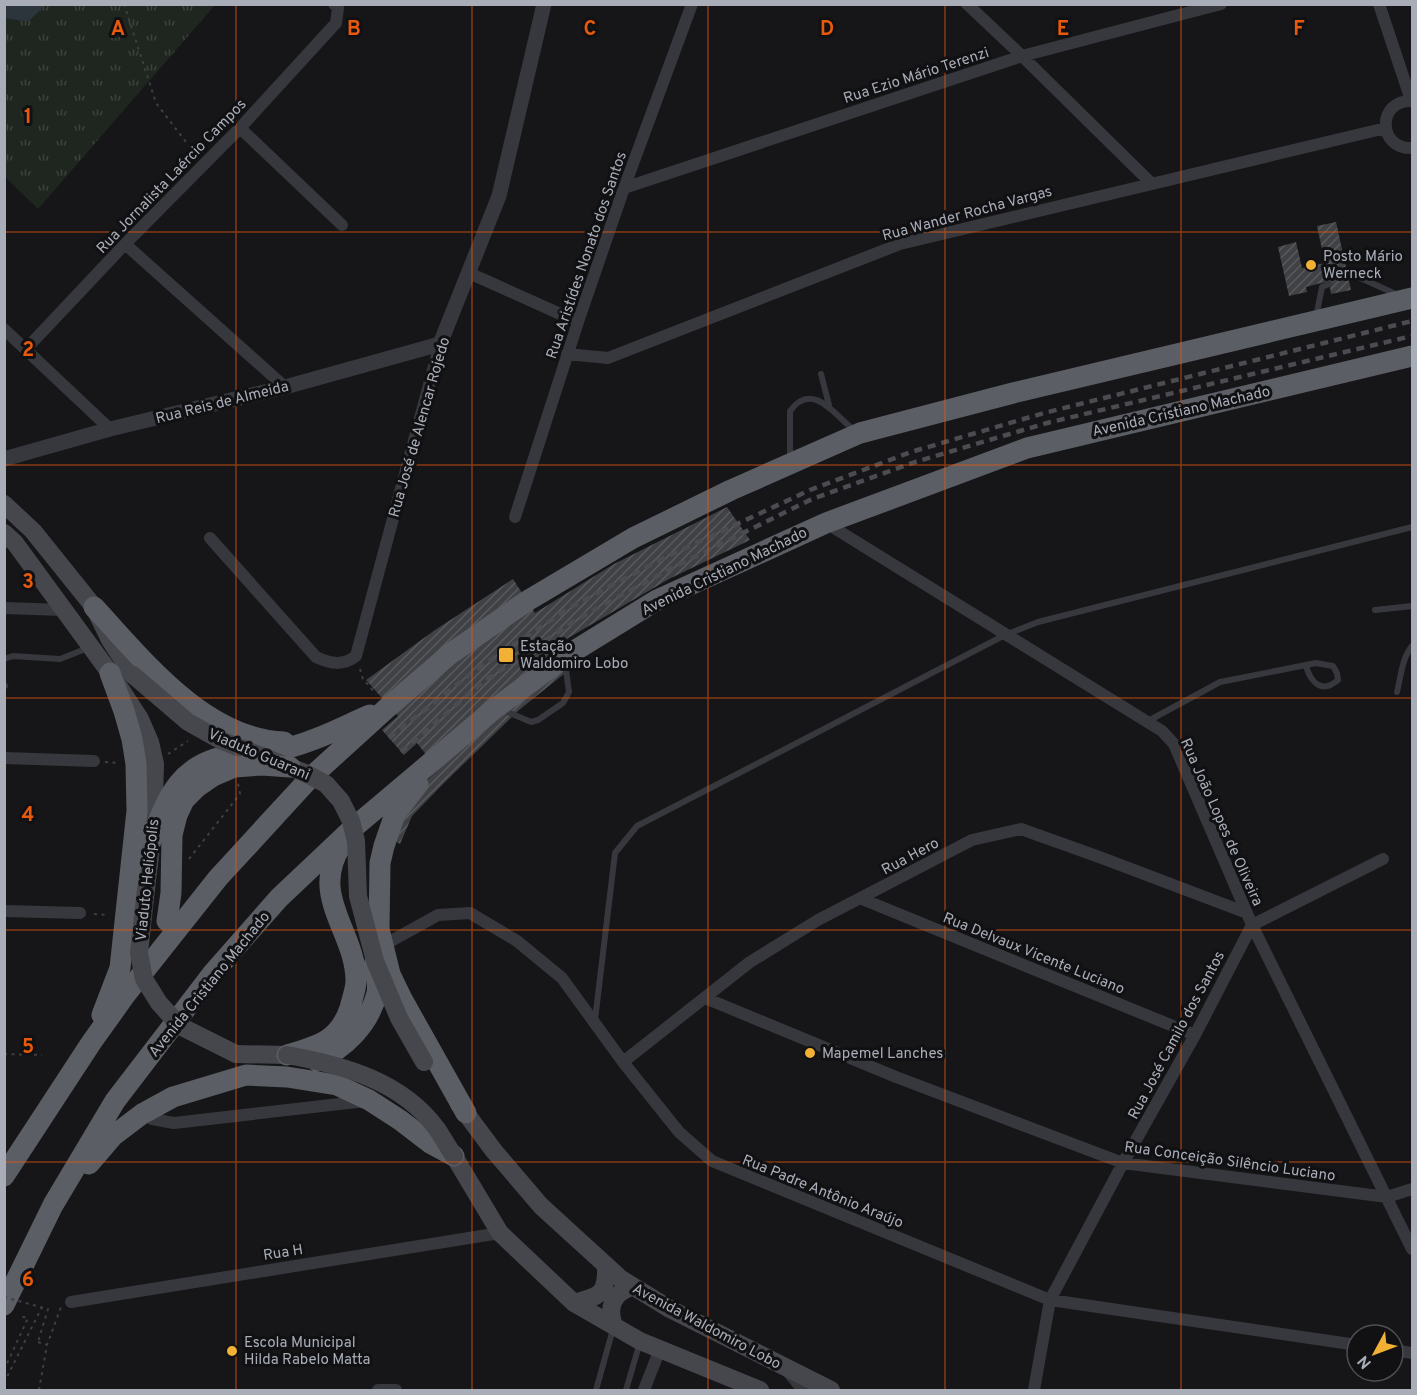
<svg xmlns="http://www.w3.org/2000/svg" width="1417" height="1395" font-family="Overpass,sans-serif">
<style>
.park{fill:url(#park-tufts)}
.water{fill:#2c353c}
.building{fill:url(#building-hatch)}
.lines{fill:none;stroke-linecap:round;stroke-linejoin:round}
.path{stroke:#3d3f44;stroke-width:2;stroke-dasharray:3 4.5;stroke-linecap:butt}
.service{stroke:#37383d;stroke-width:6}
.minor{stroke:#37383d;stroke-width:12}
.tertiary{stroke:#37383d;stroke-width:15}
.secondary{stroke:#45474d;stroke-width:18}
.trunk{stroke:#5b5e65;stroke-width:21}
.rail{stroke:#4a4c52;stroke-width:4.5;stroke-dasharray:8 6;stroke-linecap:butt}
.path-bridge{stroke:#3d3f44;stroke-width:2;stroke-dasharray:3 4.5;stroke-linecap:butt}
.secondary-bridge{stroke:#45474d;stroke-width:18}
.trunk-bridge{stroke:#5b5e65;stroke-width:21}
.grid{fill:none;stroke:#e8590c;stroke-width:1.5;stroke-opacity:0.55}
.poi-dot{fill:#f2b134;stroke:#111113;stroke-width:2}
.labels{text-anchor:middle;stroke-width:6;stroke-linejoin:round;paint-order:stroke}
.street-label{font-size:15px;fill:#a8adb8;stroke:#111113}
.poi-label{font-size:15px;fill:#a8adb8;stroke:#111113;text-anchor:start}
.grid-label{font-size:20px;text-anchor:middle;font-weight:bold;fill:#e8590c;stroke:#111113;stroke-width:6;stroke-linejoin:round;paint-order:stroke}
</style>
<defs>
<pattern id="park-tufts" width="24" height="20" patternUnits="userSpaceOnUse" patternTransform="scale(1.5)"><rect width="24" height="20" fill="#1e261f"/><path d="M3 7l-1-3M5 7V3M7 7l1-3M15 17l-1-3M17 17v-4M19 17l1-3" fill="none" stroke="#3c433d"/></pattern>
<pattern id="building-hatch" width="6" height="6" patternUnits="userSpaceOnUse" patternTransform="scale(1.5)"><rect width="6" height="6" fill="#404145"/><path d="M-1 1l2-2M0 6l6-6M5 7l2-2" fill="none" stroke="#595a5e"/></pattern>
</defs>
<rect width="100%" height="100%" fill="#161618"/>
<path class="park" d="M4,5H215L38,209L5,177Z"/>
<path class="water" d="M5,4H45V5L28,22L5,18Z"/>
<path class="building" d="M1336,222L1351,290L1331,294L1329,281L1306,287L1307,292L1289,296L1278,247L1296,242L1302,268L1325,263L1317,226Z
M727,507L750,540L669,579L558,644L575,665L519,710L444,783L412,816L400,844L391,838L414,793L438,770L417,743L404,755L382,730L398,716L366,680L435,630L513,579L535,613L614,564Z"/>
<g class="lines">
<path class="path" d="M124,4L156,103L196,155
M360,669L363,679L376,694
M168,754L188,741
M105,762L118,763
M189,859L240,794L238,783
M94,914L109,915
M4,1054L42,1055
M38,1342L47,1345
M4,1370L28,1318L19,1316
M4,1383L42,1307
M39,1390L47,1345L61,1307"/>
<path class="service" d="M1349,278L1356,276L1398,295
M1316,317L1322,287L1329,284
M821,374L829,405
M790,459V411C813,379 837,418 854,430
M1375,610L1412,606
M4,659L13,656L60,659L88,648
M4,684L5,686
M1397,692C1401,676 1402,658 1412,646
M503,710L531,722L538,720L563,703L569,692L565,663
M1148,721L1220,682L1316,663L1333,666L1337,673L1338,680C1322,694 1311,683 1306,666
M595,1020L615,853L637,826L1005,635L1038,622L1412,527
M596,1390L613,1329
M626,1390L640,1342"/>
<path class="minor" d="M967,4L1022,56L1150,182
M1379,4L1411,100
M1412,101C1376,100 1378,150 1412,148
M240,128L342,225
M624,188L1022,56L1221,4
M125,244L285,387
M469,273L578,322
M4,329L110,429
M26,349L125,244L240,128L336,23L338,8L334,4
M567,354L608,358L900,244L1386,128
M515,517L578,322L624,188L692,4
M826,523L1162,731L1174,744L1252,925L1412,1249
M210,538L316,657C331,664 343,666 356,656L440,344
M4,608L64,610
M4,758L94,761
M862,899L1195,1035
M4,911L80,913
M382,946L438,915L470,913L517,941L562,978L623,1062L679,1132L712,1161L1050,1300L1357,1345
M705,998L896,1077L1123,1163L1387,1197L1412,1189
M623,1062L750,962L818,920L972,840L1021,829L1102,858L1247,913
M142,1114L152,1119L174,1123L366,1101
M71,1302L500,1233
M1393,1350L1412,1353
M789,1373L803,1390
M378,1390H396
M644,1390L660,1349
M1034,1390L1050,1300L1123,1163L1195,1035L1252,925L1383,859"/>
<path class="tertiary" d="M4,459L110,429L285,387L440,344L499,196L544,4"/>
<path class="secondary" d="M4,504L33,531L94,607L110,640L133,675
M4,533L15,543L110,673L140,719L150,742L155,764L154,796L152,839L146,889
M236,1054L287,1055
M459,1104L494,1151L541,1206L621,1279L670,1309L831,1390
M454,1156L500,1233L574,1303L640,1341L760,1390
M574,1303C598,1296 607,1296 606,1267
M614,1326C607,1307 613,1293 632,1287"/>
<path class="trunk" d="M94,607C144,661 205,739 284,742
M418,784L395,814L384,846L380,863L379,929L390,974L402,999L466,1113
M152,839C167,795 182,762 233,755C250,752 267,752 284,749C314,742 342,727 370,715
M102,1015L120,968L137,811L136,764L132,739L124,711L110,673
M287,1055C318,1046 339,1041 350,1008C352,999 356,989 356,981C356,931 308,896 342,844
M317,1061C345,1048 369,1025 377,993C379,984 375,971 375,961
M89,1164L113,1136L142,1114L173,1097L246,1075L287,1077L337,1085L369,1100L400,1120L430,1143L454,1156
M4,1176L91,1043L126,994L218,878L310,778L387,708L450,654L527,601L633,538L731,490L860,433L1013,393L1412,298
M4,1305L53,1205L115,1101L213,973L279,898L352,829L493,710L566,656L657,600L826,523L1027,448L1412,356"/>
<path class="rail" d="M389,738L473,672L569,608L662,559L810,490L911,452L1044,413L1412,321
M401,752L483,682L576,620L668,570L812,499L915,462L1047,423L1412,336"/>
<path class="path-bridge" d="M4,1297L48,1309L38,1342"/>
<path class="secondary-bridge" d="M133,675L188,722L220,740L305,773L326,784L341,801L351,821L356,841L358,896L375,961L399,1018L424,1062
M146,889L139,953L144,979L159,1003L180,1026L236,1054
M287,1055C343,1065 402,1081 437,1129C443,1138 448,1147 454,1156"/>
<path class="trunk-bridge" d="M167,921L171,893L172,835L177,815L184,800L197,787L213,776L234,767L262,765L290,767"/>
</g>
<path class="grid" d="M236,4V1390M472,4V1390M708,4V1390M945,4V1390M1181,4V1390M4,232H1412M4,465H1412M4,698H1412M4,930H1412M4,1162H1412"/>
<g class="poi-dot">
<circle cx="1311" cy="265" r="6"/>
<rect x="498" y="647" width="16" height="16" rx="3"/>
<circle cx="810" cy="1053" r="6"/>
<circle cx="232" cy="1351" r="6"/>
</g>
<g class="labels">
<g class="street-label">
<text transform="translate(916 75) rotate(-18)" y="5">Rua Ezio Mário Terenzi</text>
<text transform="translate(171 176) rotate(-46)" y="5">Rua Jornalista Laércio Campos</text>
<text transform="translate(967 213) rotate(-15)" y="5">Rua Wander Rocha Vargas</text>
<text transform="translate(586 255) rotate(-71)" y="5">Rua Aristídes Nonato dos Santos</text>
<text transform="translate(222 402) rotate(-14)" y="5">Rua Reis de Almeida</text>
<text transform="translate(1181 411) rotate(-13)" y="5">Avenida Cristiano Machado</text>
<text transform="translate(419 427) rotate(-74)" y="5">Rua José de Alencar Rojedo</text>
<text transform="translate(724 571) rotate(-26)" y="5">Avenida Cristiano Machado</text>
<text transform="translate(259 754) rotate(23)" y="5">Viaduto Guarani</text>
<text transform="translate(1222 822) rotate(66)" y="5">Rua João Lopes de Oliveira</text>
<text transform="translate(910 856) rotate(-28)" y="5">Rua Hero</text>
<text transform="translate(147 880) rotate(-84)" y="5">Viaduto Heliópolis</text>
<text transform="translate(1034 953) rotate(22)" y="5">Rua Delvaux Vicente Luciano</text>
<text transform="translate(209 984) rotate(-51)" y="5">Avenida Cristiano Machado</text>
<text transform="translate(1176 1035) rotate(-62)" y="5">Rua José Camilo dos Santos</text>
<text transform="translate(1230 1161) rotate(8)" y="5">Rua Conceição Silêncio Luciano</text>
<text transform="translate(823 1191) rotate(22)" y="5">Rua Padre Antônio Araújo</text>
<text transform="translate(283 1252) rotate(-9)" y="5">Rua H</text>
<text transform="translate(707 1326) rotate(28)" y="5">Avenida Waldomiro Lobo</text>
</g>
<g class="poi-label">
<text x="1323" y="261">Posto Mário<tspan x="1323" dy="17">Werneck</tspan></text>
<text x="520" y="651">Estação<tspan x="520" dy="17">Waldomiro Lobo</tspan></text>
<text x="822" y="1058">Mapemel Lanches</text>
<text x="244" y="1347">Escola Municipal<tspan x="244" dy="17">Hilda Rabelo Matta</tspan></text>
</g>
</g>
<g class="grid-label">
<text x="118" y="35">A</text>
<text x="354" y="35">B</text>
<text x="590" y="35">C</text>
<text x="827" y="35">D</text>
<text x="1063" y="35">E</text>
<text x="1299" y="35">F</text>
<text x="28" y="123">1</text>
<text x="28" y="356">2</text>
<text x="28" y="588">3</text>
<text x="28" y="821">4</text>
<text x="28" y="1053">5</text>
<text x="28" y="1286">6</text>
</g>
<rect width="1417" height="1395" fill="none" stroke="#a8adb8" stroke-width="12"/>
<g transform="translate(1375 1353) rotate(229)"><circle r="28" fill="#111113" stroke="#4d4f55" stroke-width="1.5"/>
<path d="M0-4.5L10 22L0 15L-10 22Z" fill="#f2b134"/>
<text y="-9" font-size="16" font-weight="bold" text-anchor="middle" fill="#a8adb8">N</text>
</g>
</svg>
